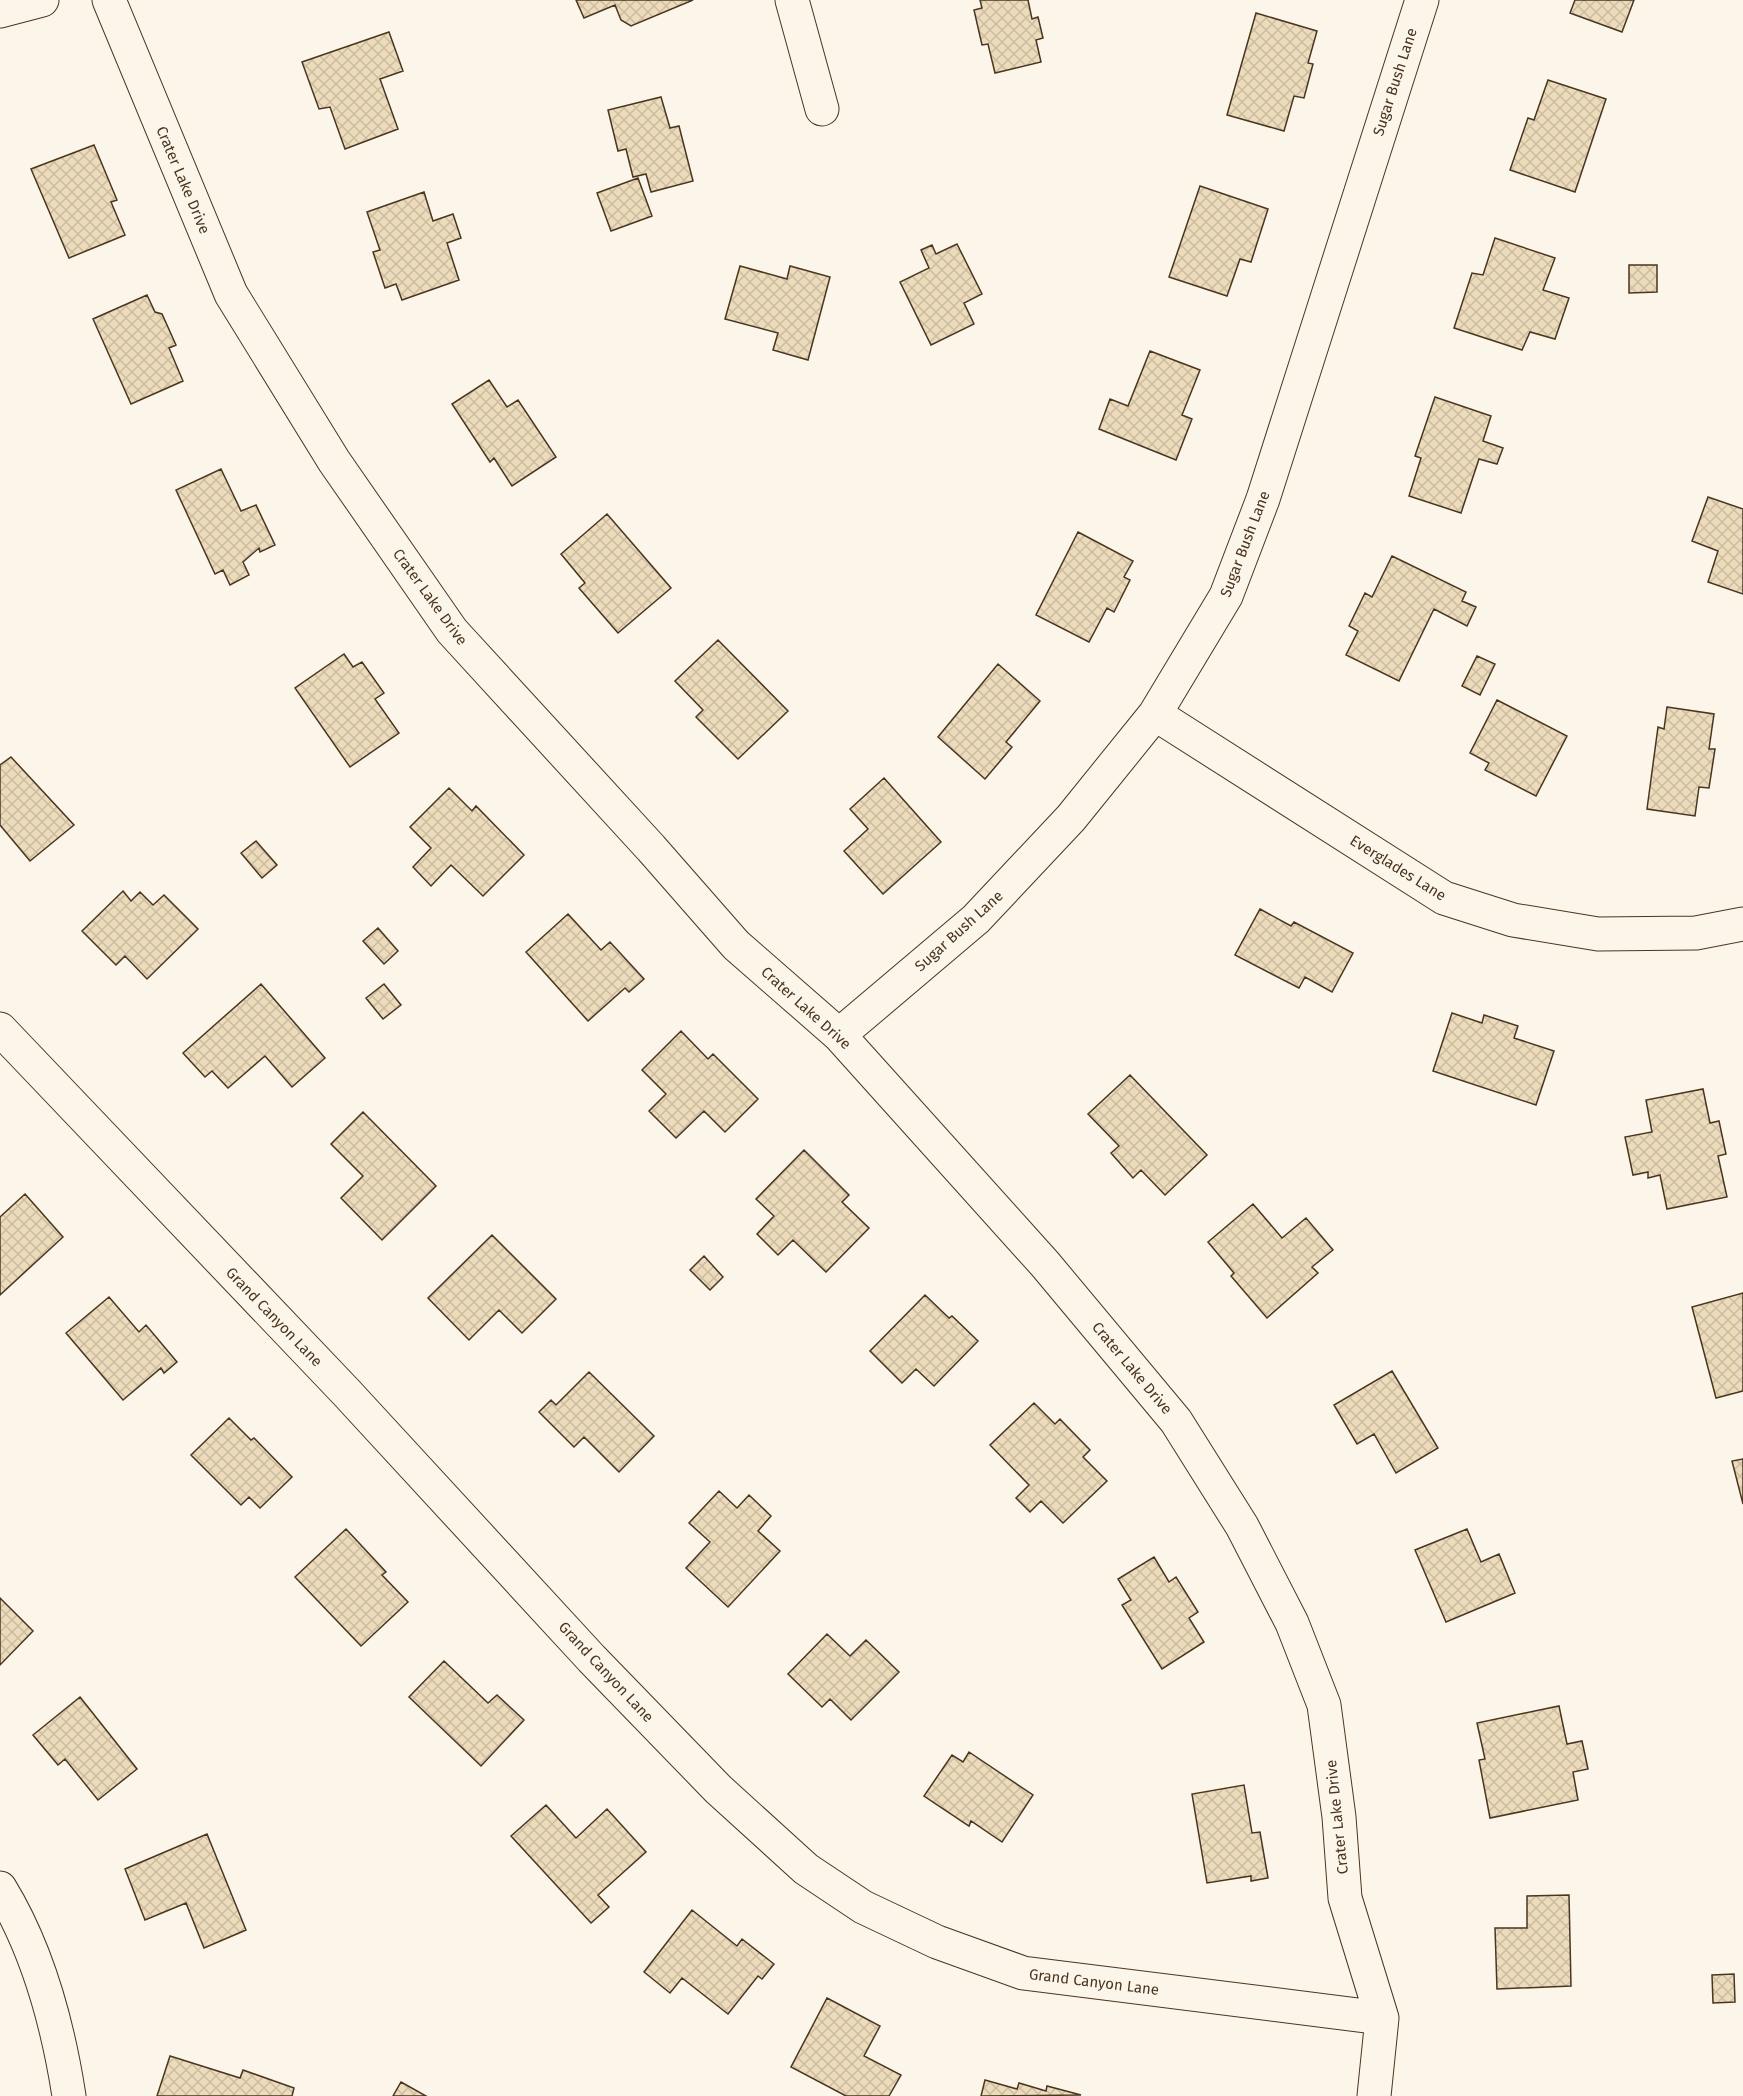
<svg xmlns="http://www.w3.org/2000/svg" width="1743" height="2096" font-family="'Fira Sans',sans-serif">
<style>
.building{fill:url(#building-cross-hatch);stroke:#4a3520;stroke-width:1.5}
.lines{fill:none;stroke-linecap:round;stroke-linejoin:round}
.street-casing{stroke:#4a3520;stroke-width:35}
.street{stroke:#fbf6e9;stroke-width:33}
.labels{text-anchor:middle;stroke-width:4.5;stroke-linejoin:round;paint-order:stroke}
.street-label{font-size:15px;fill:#4a3520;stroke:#fbf6e9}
</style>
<defs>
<pattern id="building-cross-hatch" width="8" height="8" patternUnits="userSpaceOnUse" patternTransform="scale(1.5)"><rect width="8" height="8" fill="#ecdcbc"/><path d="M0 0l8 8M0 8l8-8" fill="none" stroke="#ccbda1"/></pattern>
</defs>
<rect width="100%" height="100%" fill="#fbf6e9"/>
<path class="building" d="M576,0H693L631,26L621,20L615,5L584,18Z
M980,0H1028L1032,19L1038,17L1043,38L1036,40L1041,62L995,73L988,44L982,45L974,10L982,8Z
M1575,0H1634L1622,32L1570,13Z
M1256,13L1317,31L1308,63L1313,64L1304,98L1294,96L1284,131L1227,115Z
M389,32L403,71L380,79L398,129L345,149L330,107L319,109L302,62Z
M1548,80L1606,99L1575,192L1510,170L1528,118L1534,120Z
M661,97L670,128L679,126L693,181L651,192L646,174L633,177L626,149L618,151L608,110Z
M94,145L117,200L111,202L125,235L69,258L31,169Z
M638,178L652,216L611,231L597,193Z
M1200,186L1268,209L1251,262L1240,259L1227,296L1169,277Z
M424,192L433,221L453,214L461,238L447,243L459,280L402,300L396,284L385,288L373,252L380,250L367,212Z
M1495,238L1555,258L1543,290L1569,298L1555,339L1530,332L1522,350L1454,328L1472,273L1483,275Z
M957,244L982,294L964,303L974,324L931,345L900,282L929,268L921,250L932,245L936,254Z
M1629,265H1657V292L1629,293Z
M740,266L787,279L790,266L830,277L808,360L773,350L778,333L725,319Z
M147,295L155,312L162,314L176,345L169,348L183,381L131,404L93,319Z
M1150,351L1200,370L1182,415L1192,419L1176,460L1099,429L1110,399L1128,406Z
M489,380L507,407L518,400L556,457L512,486L494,458L490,462L452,404Z
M1435,397L1491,416L1483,441L1503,448L1497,464L1479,459L1461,513L1409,496L1421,458L1415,456Z
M221,469L241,511L256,505L275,545L260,552L259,548L243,562L249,575L230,585L223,570L215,574L176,490Z
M1708,497L1743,509V594L1708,582L1718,551L1692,541Z
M607,514L671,588L618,633L579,588L585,583L561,554Z
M1078,532L1133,561L1124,577L1130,580L1114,612L1107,608L1089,642L1036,615Z
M1392,556L1466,592L1462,601L1476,607L1467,626L1434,609L1399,681L1346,655L1358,631L1349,626L1365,593L1372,597Z
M718,640L788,711L738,759L696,717L703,710L675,681Z
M344,654L353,667L362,662L384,693L375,699L399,733L350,767L295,688Z
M1477,656L1495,664L1480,695L1462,686Z
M998,664L1040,701L1006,742L1012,747L985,779L938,737Z
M1497,700L1567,736L1536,796L1485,770L1489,763L1470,753Z
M1667,707L1714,714L1709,749H1715L1709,788L1699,787L1695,816L1647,809L1658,727L1664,729Z
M11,757L74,825L30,861L0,825V765Z
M884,778L941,842L883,894L844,851L868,829L850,809Z
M449,788L472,811L476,806L524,855L483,896L451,865L431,886L413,867L431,848L410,827Z
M256,841L277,865L262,878L241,853Z
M123,891L131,901L140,892L153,905L164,895L198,929L147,979L125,956L116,965L82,931Z
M1260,909L1291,926L1294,922L1353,953L1332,992L1305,977L1299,988L1235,955Z
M568,914L601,950L610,942L644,979L629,992L625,988L588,1021L526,952Z
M378,928L398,951L384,964L363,941Z
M261,984L325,1058L292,1087L265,1056L228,1088L212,1071L205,1077L183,1053Z
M384,984L401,1005L383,1019L366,998Z
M1452,1013L1482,1023L1484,1015L1518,1026L1514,1038L1554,1051L1536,1105L1433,1071Z
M681,1031L708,1059L713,1054L758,1099L725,1132L704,1111L676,1138L649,1111L666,1094L642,1070Z
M1130,1075L1207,1155L1165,1195L1141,1170L1133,1178L1111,1153L1119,1146L1088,1114Z
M1703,1089L1710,1123L1719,1121L1726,1154L1718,1156L1727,1197L1667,1209L1660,1175L1648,1178V1172L1633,1175L1625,1137L1652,1132L1646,1100Z
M363,1112L436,1186L382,1240L341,1198L363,1176L331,1144Z
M804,1150L849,1195L842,1202L869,1228L826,1272L793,1240L778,1255L757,1234L774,1216L756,1199Z
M25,1194L63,1237L0,1295V1217Z
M1253,1204L1282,1238L1306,1218L1333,1250L1312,1267L1318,1273L1267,1318L1231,1276L1234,1273L1208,1242Z
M492,1235L556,1299L522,1333L499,1310L469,1340L428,1298Z
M704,1256L723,1277L710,1290L690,1270Z
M1743,1293V1391L1716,1398L1692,1307Z
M925,1295L949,1318L952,1316L978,1341L934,1386L916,1369L902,1383L870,1351Z
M109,1297L139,1332L146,1325L177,1362L164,1373L161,1368L123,1400L66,1333Z
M1392,1371L1438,1448L1396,1473L1374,1434L1357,1444L1334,1405Z
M589,1372L654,1436L619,1472L584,1437L574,1447L539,1412L551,1400L556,1405Z
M1034,1403L1055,1424L1060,1419L1090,1450L1083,1457L1107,1481L1063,1523L1041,1501L1030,1512L1016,1498L1029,1485L990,1445Z
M229,1418L251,1440L254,1438L292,1477L260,1508L249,1497L241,1505L191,1455Z
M1743,1459V1504L1732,1461Z
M719,1491L737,1508L749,1495L771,1516L758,1531L780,1551L728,1607L686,1568L710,1542L689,1523Z
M346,1529L386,1572L382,1575L408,1602L361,1646L295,1577Z
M1467,1529L1481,1562L1499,1554L1515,1593L1446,1622L1415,1550Z
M1154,1557L1169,1582L1176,1577L1198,1612L1189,1618L1204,1642L1162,1669L1122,1605L1131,1600L1118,1579Z
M0,1598L33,1631L0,1665Z
M827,1634L850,1656L866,1640L899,1672L851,1720L830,1699L822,1707L788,1674Z
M444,1661L488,1703L497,1695L524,1720L481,1766L409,1697Z
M80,1697L137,1769L98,1800L65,1759L58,1765L33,1735Z
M1559,1706L1567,1744L1582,1741L1588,1769L1573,1772L1578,1800L1490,1818L1479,1760L1485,1759L1477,1723Z
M969,1752L1033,1795L1002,1842L971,1821L969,1826L924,1796L952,1755L963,1762Z
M1244,1785L1252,1833L1260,1832L1268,1878L1251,1881V1876L1207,1883L1192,1794Z
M546,1805L576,1838L607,1809L646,1852L598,1895L609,1907L591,1923L511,1836Z
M207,1834L246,1930L204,1948L186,1903L145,1920L125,1869Z
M1569,1895L1571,1986L1497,1989L1495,1928H1527V1896Z
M692,1910L737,1946L742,1939L774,1964L762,1979L758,1976L728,2014L682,1978L670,1993L644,1972Z
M1734,1974L1735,2002L1713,2003L1712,1975Z
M827,1998L880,2026L864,2056L901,2075L889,2096H846L791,2067Z
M170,2056L240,2078L243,2070L294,2088L292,2096H157Z
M985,2080L1017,2089L1019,2083L1046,2091L1047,2086L1081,2095L981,2096Z
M401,2082L426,2096H393Z"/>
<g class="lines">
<defs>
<path id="street" d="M109,0L231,294L334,461L452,631L651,848L736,945L839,1035L1045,1264L1176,1421L1242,1526L1292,1623L1324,1705L1339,1817L1345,1898L1382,2018L1374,2096
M792,0L822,109
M0,11L42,0
M1155,714L1444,898L1513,920L1598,934L1696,933L1743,924
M0,1029L346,1392L592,1659L718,1789L806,1869L863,1907L937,1942L1023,1973L1382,2018
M839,1035L976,919L1071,818L1155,714L1226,596L1263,499L1422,0
M0,1888C38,1950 58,2025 69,2096"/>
</defs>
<use href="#street" class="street-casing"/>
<use href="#street" class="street"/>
</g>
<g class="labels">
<g class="street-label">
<text transform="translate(1395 82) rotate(-72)" y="5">Sugar Bush Lane</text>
<text transform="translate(183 180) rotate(67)" y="5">Crater Lake Drive</text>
<text transform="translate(1245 544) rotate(-69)" y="5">Sugar Bush Lane</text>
<text transform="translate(430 597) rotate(54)" y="5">Crater Lake Drive</text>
<text transform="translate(1398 868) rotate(32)" y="5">Everglades Lane</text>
<text transform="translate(959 931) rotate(-42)" y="5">Sugar Bush Lane</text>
<text transform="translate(806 1008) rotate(42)" y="5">Crater Lake Drive</text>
<text transform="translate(274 1317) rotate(46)" y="5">Grand Canyon Lane</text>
<text transform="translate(1132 1368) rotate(50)" y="5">Crater Lake Drive</text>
<text transform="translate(606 1672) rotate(47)" y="5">Grand Canyon Lane</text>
<text transform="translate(1337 1817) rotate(-96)" y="5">Crater Lake Drive</text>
<text transform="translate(1094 1982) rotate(7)" y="5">Grand Canyon Lane</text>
</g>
</g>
</svg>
